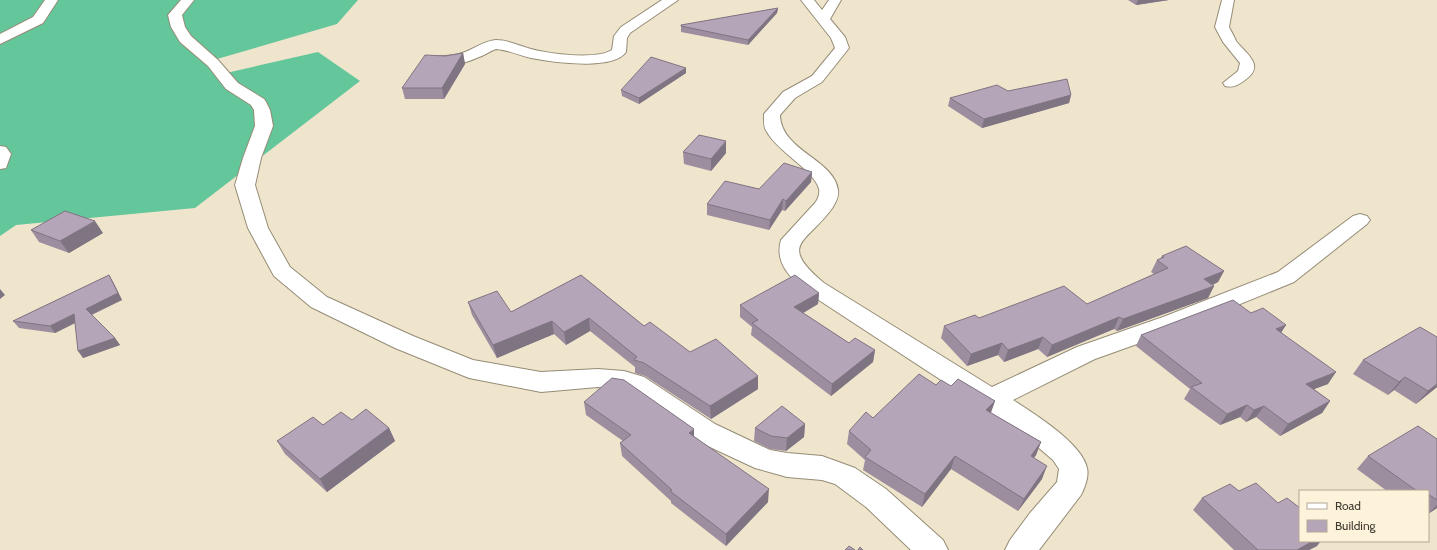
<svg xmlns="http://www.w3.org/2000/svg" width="1437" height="550" font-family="Cabin,sans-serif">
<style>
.forest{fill:#64c69b}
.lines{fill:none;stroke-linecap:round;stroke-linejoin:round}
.street-casing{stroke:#958c76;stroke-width:2}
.street{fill:#fff;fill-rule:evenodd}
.wall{fill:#9c8e9e}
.shaded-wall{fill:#7f7481}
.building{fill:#b5a5b8;stroke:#7f7481}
</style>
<rect width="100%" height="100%" fill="#efe5cd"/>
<path class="forest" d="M0,0H358L337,24L217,59L226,73L318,52L360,81L195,208L16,225L0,236Z"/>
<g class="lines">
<defs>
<path id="street" d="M45,0H58L43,23L0,44V34L33,17Z
M181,0H194L182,15L185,27L191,36L218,60L238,83L264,99L266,102L270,110L273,126L261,158L255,185L268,228L290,267L327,297L413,336L473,360L541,372L598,369L624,371L644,377L715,424L770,450L787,453L822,456L855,468L886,489L943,540L948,550H911L866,507L835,484L822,480L787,477L755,468L695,440L626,391L598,387L541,392L469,378L395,348L311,307L274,276L248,228L235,185L243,158L255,126L254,110L251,105L226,89L208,66L180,42L171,27L168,15Z
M662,0H678L630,33L627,38L626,52C613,71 552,62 531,58C519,55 508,50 496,49C490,51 485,55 479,57C464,64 444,68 429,64L427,61L429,58C439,55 449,57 459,54C472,51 482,41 496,40C508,40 520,46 531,49C549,54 596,60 612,50L614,36L621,27Z
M801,0H814L822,10L829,0H841L830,19L845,37L849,48L822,82L795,98L780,115C781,151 834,159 838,190C839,197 836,201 833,207C808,243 776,243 824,283L992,387L1077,347L1163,317L1278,272L1353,216L1360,214L1367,216L1370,220L1367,224L1294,282L1179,329L1095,359L1013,400C1033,413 1082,443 1087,468C1089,476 1085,487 1081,495L1039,550H1005L1010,540L1030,513L1057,482L1059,469L1053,460L1019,431L808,293C792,279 774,264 781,240L815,203C818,199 820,194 819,189C815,171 777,151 767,132C763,127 764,120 764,114L783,92L812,76L835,48L831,38Z
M1222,0H1234L1229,27C1231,31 1234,36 1236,41C1246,54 1266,65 1245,80C1238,85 1234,88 1225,86L1223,83L1238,71L1240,63L1223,42L1215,27Z
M0,146L6,147L11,154L6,168L0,169Z"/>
</defs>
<use href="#street" class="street-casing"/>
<use href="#street" class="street"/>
</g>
<path class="wall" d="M1128,0H1169L1136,5Z
M778,8L777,13L748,45L681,32V25Z
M463,53L465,64L444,99H405L402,88L445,56Z
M686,68V73L639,104L622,96L621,90Z
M1008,91L1071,95L1069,103L982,128L948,106L950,98Z
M683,152L726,153L711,171L684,164Z
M812,172L811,182L785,211L782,210L769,230L707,215V204L759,189Z
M31,230L103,233L69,253L39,242Z
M1162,256L1224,271L1218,282L1213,285L1214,286L1208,298L1117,331L1114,329L1047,357L1038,349L1004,362L998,355L967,366L941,338L944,326L979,318L1087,304L1154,274L1151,272L1157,260L1160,259Z
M109,275L113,282L122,300L92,315L115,338L120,345L83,358L75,323L55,333L19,328L13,321Z
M581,275L644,326L690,352L758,389L711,419L645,376L635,373V367L590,331L566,345L554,334L497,358L472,315L468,302L511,312Z
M819,293L818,304L803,313L849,343L875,350L873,362L831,396L751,335L752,327L740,317V305Z
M1251,313L1286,325L1281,332L1328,384L1314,389L1330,401L1322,413L1280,436L1256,417L1246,422L1240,417L1220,425L1184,399L1190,389L1136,346L1141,335Z
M1437,337V387L1416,404L1394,390L1388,395L1353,374L1363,360Z
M936,385L951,386L995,401L991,413L1041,442L1036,455L1034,458L1042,479L1018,511L951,469L922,507L863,470L865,460L847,444L849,431Z
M584,402L694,437L768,502L726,546L671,503V501L622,456L620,443L623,441L586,415Z
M352,420L389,428L395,441L327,492L285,454L277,441L323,425Z
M805,424L804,437L786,451L770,449L754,441L755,428Z
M1437,439V508L1428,514V491H1387L1357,469L1368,456Z
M1239,491L1278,503L1317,546L1309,550H1234L1193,510L1202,498Z"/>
<path class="shaded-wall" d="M1138,0H1169L1136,5Z
M778,8L777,13L748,45V40Z
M463,53L465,64L444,99L442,88Z
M686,68V73L639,104V98Z
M1071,95L1069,103L982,128L984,119Z
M726,141V153L711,171V159Z
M812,172L811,182L785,211L786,201Z
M783,199L782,210L769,230L770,220Z
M95,221L103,233L69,253L60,241Z
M1224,271L1218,282L1198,291L1204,279Z
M109,275L113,282L122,300L90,315L86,309Z
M1214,286L1208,298L1117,331L1123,319Z
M0,289L5,295L0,299Z
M819,293L818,304L793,319L794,307Z
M74,314L79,321L55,333L50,326Z
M1119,317L1114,329L1047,357L1052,345Z
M589,318L590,331L566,345L564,332Z
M552,321L554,334L497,358L493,345Z
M1286,325L1279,336L1276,329Z
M1043,337L1038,349L1004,362L1008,350Z
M115,338L120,345L83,358L78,351Z
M1002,343L998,355L967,366L971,354Z
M875,350L873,362L831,396L832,384Z
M1336,372L1328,384L1298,395L1306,384Z
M758,376V389L711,419L710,406Z
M1405,377L1394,390L1388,395L1399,382Z
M1437,384V387L1416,404L1428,391Z
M995,401L990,414L986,410Z
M1330,401L1322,413L1280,436L1288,424Z
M1247,405L1240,417L1220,425L1227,414Z
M1264,406L1256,417L1246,422L1254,410Z
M805,424L804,437L786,451L787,438Z
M389,428L395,441L327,492L320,479Z
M694,429V441L689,433Z
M1041,442L1036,455L1025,469L1031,456Z
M955,456L951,469L922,507L925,494Z
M1047,466L1042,479L1018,511L1024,499Z
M769,489L768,502L726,546V534Z
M1437,505V508L1428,514Z
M1313,541H1321L1317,546L1309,550H1297Z"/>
<path class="building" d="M778,8L748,40L681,26V25Z
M463,53L442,88H402L425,55L445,56Z
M651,57L686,68L639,98L621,90Z
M1067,79L1071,95L984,119L950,98L997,85L1008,91Z
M699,135L726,141L711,159L683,152Z
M784,163L812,172L786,201L783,199L770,220L707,204L725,181L759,189Z
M65,211L95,221L60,241L31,230Z
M1186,246L1224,271L1204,279L1214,286L1123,319L1119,317L1052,345L1043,337L1008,350L1002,343L971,354L944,326L975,315L979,318L1064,286L1087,304L1168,268L1157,260L1164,257L1162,256Z
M109,275L118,293L86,309L115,338L78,351L74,314L50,326L13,321Z
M581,275L644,326L650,322L690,352L716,339L758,376L710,406L644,363L634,360L637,357L589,318L564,332L552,321L493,345L468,302L497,291L511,312Z
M795,275L819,293L794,307L849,343L855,338L875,350L832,384L752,323L758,320L740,305Z
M1233,300L1251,313L1263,308L1286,325L1276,329L1336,372L1306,384L1330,401L1288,424L1264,406L1254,410L1247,405L1227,414L1191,387L1202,383L1141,335Z
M1420,327L1437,337V384L1428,391L1405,377L1399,382L1363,360Z
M919,374L936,385L941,380L951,386L958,379L995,401L986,410L1041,442L1031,456L1047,466L1024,499L955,456L925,494L865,457L871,450L849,431L866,412L873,418Z
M612,378L624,380L694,429L689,433L769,489L726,534L670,491L672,490L620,443L631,435L584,402Z
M782,406L805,424L787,438L771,436L755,428Z
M366,409L389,428L320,479L277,441L313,417L323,425L341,412L352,420Z
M1418,426L1437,439V500L1428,494V491H1417L1368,456Z
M1256,483L1278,503L1287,498L1300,508V541H1313L1297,550H1258L1202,498L1230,484L1239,491Z
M849,546L855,550H845Z
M860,547L863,550H858Z"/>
<rect x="1299" y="490" width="130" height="52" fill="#fdf2da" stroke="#b1a896"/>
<rect x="1307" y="503" width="20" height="6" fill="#ffffff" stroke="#b1a896"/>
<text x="1335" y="510" font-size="12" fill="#3e3a31">Road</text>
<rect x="1307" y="520" width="20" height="12" fill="#b5a5b8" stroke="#b1a896"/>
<text x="1335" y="530" font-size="12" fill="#3e3a31">Building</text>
</svg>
